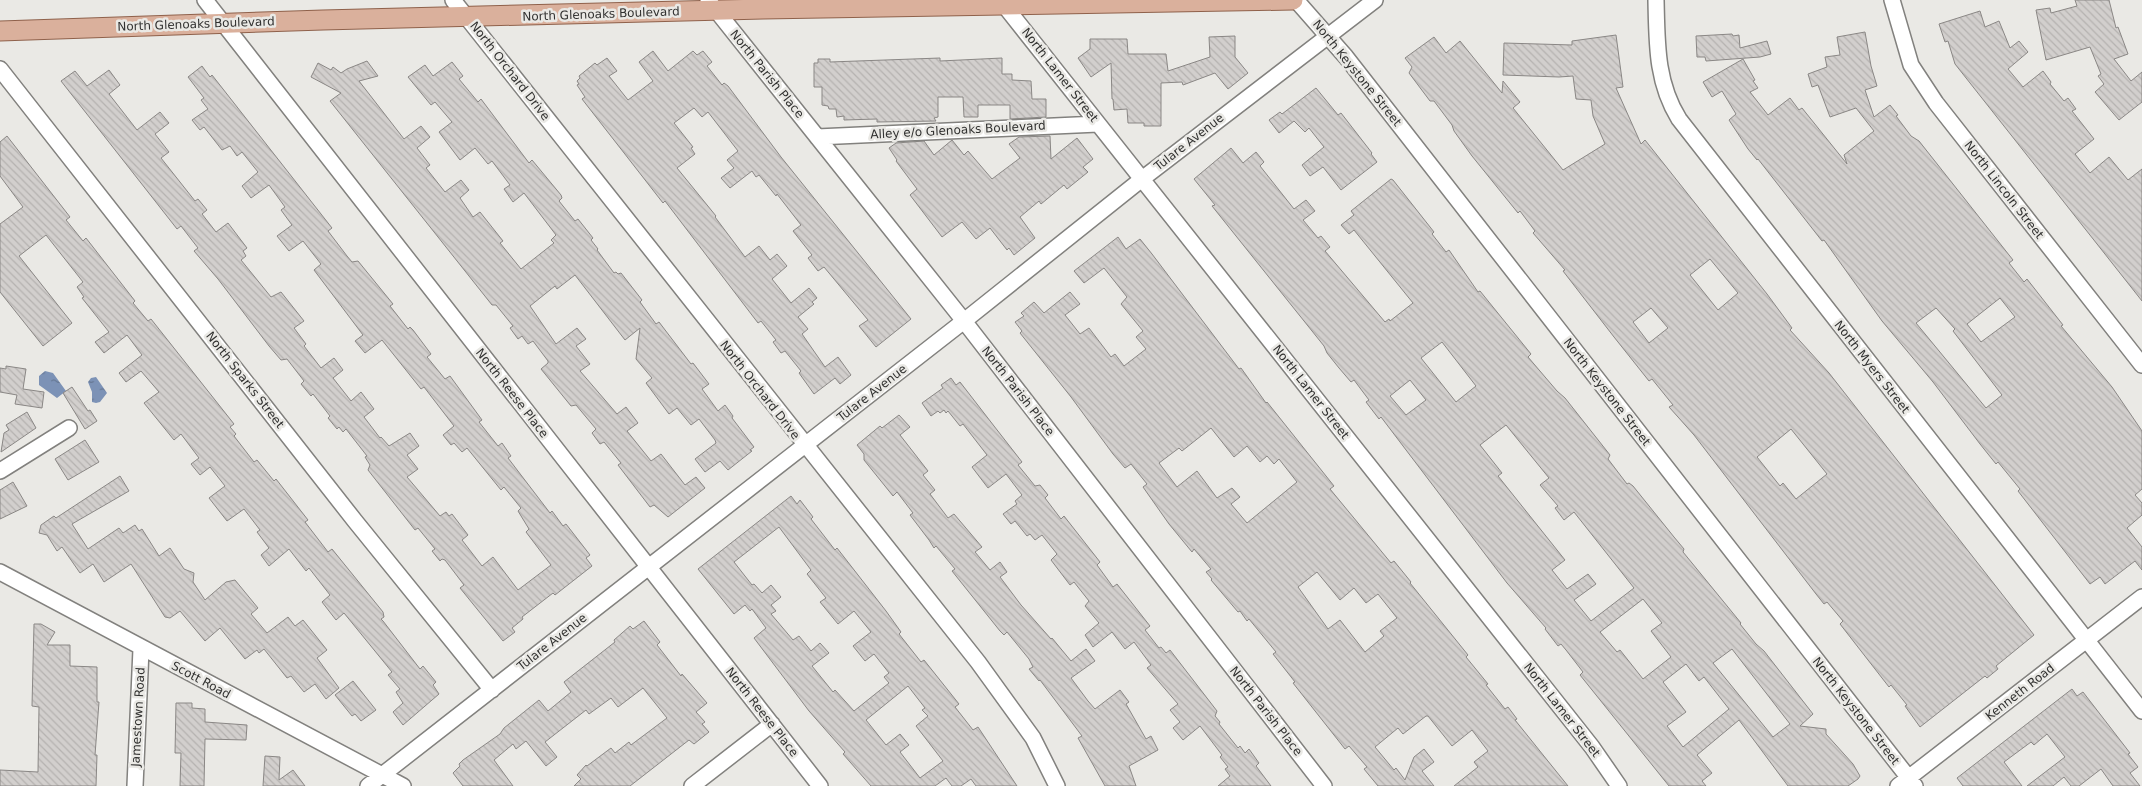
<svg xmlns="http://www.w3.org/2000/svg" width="2142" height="786" font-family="'DejaVu Sans',sans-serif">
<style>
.water{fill:url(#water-ripples)}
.building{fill:url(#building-back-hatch);stroke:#8a8785;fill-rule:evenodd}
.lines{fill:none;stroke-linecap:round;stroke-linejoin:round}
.minor-casing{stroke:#82817e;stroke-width:18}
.major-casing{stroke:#8f614b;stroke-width:21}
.minor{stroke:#fff;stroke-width:15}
.major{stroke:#dab09c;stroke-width:19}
.labels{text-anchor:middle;stroke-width:5;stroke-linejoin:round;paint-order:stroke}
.street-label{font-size:12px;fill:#313130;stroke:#eae9e5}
</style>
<defs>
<pattern id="water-ripples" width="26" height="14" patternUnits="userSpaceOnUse" patternTransform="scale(1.25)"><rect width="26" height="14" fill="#7c92b6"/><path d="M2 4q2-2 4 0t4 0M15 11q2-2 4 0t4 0" fill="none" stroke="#667894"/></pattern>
<pattern id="building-back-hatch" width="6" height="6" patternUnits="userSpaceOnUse" patternTransform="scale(1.25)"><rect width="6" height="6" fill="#d2cfcd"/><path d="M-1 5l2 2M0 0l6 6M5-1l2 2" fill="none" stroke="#b5b2b0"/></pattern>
</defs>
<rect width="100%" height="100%" fill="#eae9e5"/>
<path class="water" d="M45,371L53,373L66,391L57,398L39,385V376Z
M96,377L107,393L100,402L96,403L92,402V392L88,382L91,378Z"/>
<path class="building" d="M2075,0H2109L2116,28L2118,27L2128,54L2114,59L2131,81L2142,72V102L2119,120L2095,92L2104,84L2098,76L2101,74L2090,47L2046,60L2036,10L2050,8L2051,13L2077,6Z
M1980,11L1985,27L1999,21L2010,48L2019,41L2028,52L2008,69L2023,87L2043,71L2051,82L2050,84L2064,101L2068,98L2076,109L2072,111L2094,139L2075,154L2090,173L2109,157L2128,180L2142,169V301L1955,64L1948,41L1945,42L1939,24Z
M1865,32L1871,66L1877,86L1865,90L1874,117L1890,105L1898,115L1896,116L1911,136L1919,141L2013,260L2009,263L2024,282L2027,279L2063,325L2061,326L2112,387L2142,431V489L2135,495L2142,503V515L2127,528L2142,547V570L2135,561L2105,584L2100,577L2090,584L2018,491L2020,489L1998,462L1996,464L1980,444L1933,382L1882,321L1824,240L1822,241L1758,159L1757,160L1748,149L1729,120L1736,114L1722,91L1712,97L1703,82L1743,59L1755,80L1753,81L1758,88L1750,92L1768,115L1790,98L1799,110L1802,108L1847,164L1844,155L1874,131L1856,108L1830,117L1818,85L1812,87L1808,74L1827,67L1825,57L1840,55L1837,37ZM2000,298L2015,317L1981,342L1967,324ZM1936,308L1955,329L1953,331L2002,395L1986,408L1916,323Z
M1732,34L1733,36L1739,35L1740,48L1767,41L1771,54L1760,57L1706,61L1705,57H1697L1696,36Z
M1616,35L1623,87L1616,88L1641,144L1645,140L1767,294L1792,328L1790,330L1829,373L2034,635L1996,666L1998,669L1987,678L1985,676L1920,727L1905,706L1907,705L1891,685L1889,687L1840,624L1843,621L1827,602L1824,604L1816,594L1694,435L1678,417L1669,407L1673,405L1652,379L1649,381L1614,337L1563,271L1565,270L1533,233L1535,231L1520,211L1518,213L1472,156L1454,131L1452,125L1434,101H1430L1409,73L1412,67L1405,58L1434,37L1446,53L1460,41L1502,93L1503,81L1520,102L1513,108L1563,170L1605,144L1593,116L1591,100L1576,99L1573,76L1559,77L1503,75L1504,43L1572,45V41ZM1710,259L1738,293L1718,310L1690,275ZM1651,308L1668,328L1649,343L1633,322ZM1791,429L1827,474L1796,499L1783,483L1780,486L1757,457Z
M1235,36V57L1248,73L1228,89L1215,73L1183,85L1182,82L1161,83V126H1144V123H1128L1127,109L1114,110L1113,99H1112L1111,63L1091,77L1078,58L1090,49V39H1127L1128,54H1166L1168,71L1210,57L1209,37Z
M653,51L668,71L693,51L697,55L703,51L712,62L707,66L722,85L724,83L728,86L781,157L911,319L876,347L859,326L868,320L824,267L818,271L808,258L812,255L793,231L801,225L777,194L776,196L759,175L756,177L752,171L730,188L721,178L734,168L727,160L738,151L708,112L702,117L694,108L674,123L693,147L691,148L695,154L677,168L716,216L715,217L745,257L759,246L770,260L777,254L787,266L772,279L791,303L809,288L817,298L812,302L814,304L798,317L808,329L802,334L825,367L838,357L851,375L840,384L835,378L814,394L799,373L801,371L785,351L781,353L773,342L776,340L761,321L758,323L665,201L663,203L582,99L585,97L577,85L579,84L577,81L580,78L579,76L595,63L597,65L607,58L617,71L609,76L628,100L653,81L639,62Z
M940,58V61L1002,58V74H1012V80L1031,81L1032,99H1046V117L1010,119V105H978V117H964L963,97H938V117L934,118L936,121L877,122V119L844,120V116L837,117L836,109H829L828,106L822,105V87H814V63H818V59H830V62Z
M367,61L378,76L359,81L404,139L421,126L430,137L417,148L430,165L426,168L445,192L461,180L469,190L460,198L473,217L480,212L503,241L500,243L521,269L554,243L551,240L556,235L524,193L513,202L504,189L510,185L492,161L488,164L475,148L460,160L439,132L452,122L435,102L431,105L408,77L425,65L433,76L452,62L463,76L459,79L478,102L481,99L529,163L532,160L561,195L562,198L559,201L575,221L578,219L593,238L591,240L598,249L597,250L614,273L616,272L618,274L621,273L642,300L640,302L656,324L659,322L691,364L693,363L709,384L702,389L718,411L725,405L733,416L732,418L754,447L750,450L752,451L728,470L720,461L705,472L695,459L716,443L715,440L699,419L691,425L677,408L669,414L646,383L652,378L636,359L640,328L625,340L575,275L557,289L555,286L530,306L556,344L577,328L586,339L576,346L590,364L580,371L617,414L626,407L638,423L627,431L651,461L661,454L685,485L696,477L705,488L668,517L654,505L650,507L618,465L621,463L604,442L600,444L592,433L596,429L576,405L571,406L541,369L548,363V361L533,341L528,344L522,336L518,339L510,328L513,326L496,305H492L330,101L341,93L311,77L318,63L331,70L333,67L341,73L347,69Z
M202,66L210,77L212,75L332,228L328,231L347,256L352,262L358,261L393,304L390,306L408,329L410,327L413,330L431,354L427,357L445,379L450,376L482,420L479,422L498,446L502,443L511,456L508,458L550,513L552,511L563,526L566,524L590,555L586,558L592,566L555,595L553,593L522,617L523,619L512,628L515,632L503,641L460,588L464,585L445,560L442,559L440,561L432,551L435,549L418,528L415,530L368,470L370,465L365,457L367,456L346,429L343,432L339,427L337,429L328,418L330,416L313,394L311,396L301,384L304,381L287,359L281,360L269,346L218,279L194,251L198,248L181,226L177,229L61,81L75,71L87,86L109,70L120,85L109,94L137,130L160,112L169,123L155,134L169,152L161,158L195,201L198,199L207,210L202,214L216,232L228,223L247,248L243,251L246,256L241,260L271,297L281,292L304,321L294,328L306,344L304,346L321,368L334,358L343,370L333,378L351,401L361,392L374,409L364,417L380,438L381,437L389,446L410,433L419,446L407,455L418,469L407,477L440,516L446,512L449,516L452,514L468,535L462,540L482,566L493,557L518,590L551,565L526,532L529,529L518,511L521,508L504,487L501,490L467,448L462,452L454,443L451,445L443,435L454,426L424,387L421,389L382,340L365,353L355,341L363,335L314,270L321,264L303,241L289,251L277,236L292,225L281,210L285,207L269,185L251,198L242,186L258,172L242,152L237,156L230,146L222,150L204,127L200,130L192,120L208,109L201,100L204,98L188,77Z
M1316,88L1338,115L1341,113L1372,153L1371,154L1377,162L1341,190L1323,167L1310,176L1302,165L1324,147L1309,128L1305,132L1294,121L1279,133L1269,120L1280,112L1282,114Z
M7,136L70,217L66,220L83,241L86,238L135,301L133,303L148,321L151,319L234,424L230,427L236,434L234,436L254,462L257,460L274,481L276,479L308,520L305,522L328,552L332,549L383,612L384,617L381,619L383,621L420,669L423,666L436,682L433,685L439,694L403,725L393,712L403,703L396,692L400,689L388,675L392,672L344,613L336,620L322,602L330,595L309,568L306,571L289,549L269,566L261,555L269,548L257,532L260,530L244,509L227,521L209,498L225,486L210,467L200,475L191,464L199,458L181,434L174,440L144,403L159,392L141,371L126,382L119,373L142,355L127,335L104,353L95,342L109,332L82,298L84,297L77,287L83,282L46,235L19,256L72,323L43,346L0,292V224L23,207L0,176V142Z
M1050,136L1051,159L1077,138L1093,159L1083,167L1088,172L1067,189L1064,185L1041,204L1039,201L1020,217L1035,238L1014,255L1009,248L1007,250L990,228L976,239L962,222L942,237L910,195L917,189L896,161L897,160L889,148L896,143L924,141L934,155L952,140L964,155L968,151L992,179L1020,158L1009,144L1019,137Z
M1231,148L1243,163L1256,152L1264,162L1260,166L1294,209L1306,200L1315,211L1303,220L1318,238L1321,236L1330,247L1325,251L1385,322L1389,319L1390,321L1413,303L1354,230L1349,234L1341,225L1354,215L1351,211L1391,179L1393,180L1434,232L1432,234L1446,252L1449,250L1478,292L1480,291L1531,354L1528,357L1557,391L1565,398L1610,455L1608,459L1627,484L1629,483L1633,486L1674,537L1684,549L1683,552L1741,623L1740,624L1756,644L1764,651L1813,714L1800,726L1826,729V734L1853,764L1860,776L1858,779L1848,786H1788L1739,720L1697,755L1712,773L1702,781L1706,786H1669L1580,675L1583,672L1566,650L1561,644L1558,646L1545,629L1546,628L1507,583L1381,417L1379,419L1366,402L1369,400L1354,380L1351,382L1339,368L1327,353L1324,346L1212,206L1215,205L1194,179ZM1442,342L1476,386L1456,402L1421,358ZM1410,380L1426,400L1406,415L1390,396ZM1506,425L1549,478L1540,485L1558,506L1555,508L1564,520L1574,512L1634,588L1591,621L1574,600L1596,584L1588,574L1567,589L1552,570L1565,560L1498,476L1502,473L1480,445ZM1643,599L1662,623L1651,631L1671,657L1643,679L1620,650L1617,652L1600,632ZM1732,649L1790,724L1773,737L1713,663ZM1686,664L1699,681L1704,677L1729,709L1683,747L1667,726L1686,712L1663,682Z
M1118,237L1126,249L1140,239L1152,254L1239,369L1241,368L1266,403L1267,402L1334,486L1330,489L1391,563L1394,561L1411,582L1410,583L1468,655L1466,657L1488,684L1486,685L1505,709L1508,707L1517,719L1515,720L1568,786H1454L1478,767L1474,762L1488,751L1472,730L1452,746L1428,716H1426L1403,734L1398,728L1375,747L1394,770L1396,768L1405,780L1414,757L1424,749L1434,762L1422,771L1434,786H1378L1364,769L1367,767L1349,746L1345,749L1293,683L1295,682L1273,654L1276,652L1249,619L1247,621L1240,611L1238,612L1211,580L1212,579L1206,572L1211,569L1194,549L1192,552L1169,524L1143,487L1147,484L1131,464L1125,468L1113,454L1071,397L1020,333L1022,331L1015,322L1024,316L1021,313L1034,302L1044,313L1070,292L1080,304L1065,315L1080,334L1089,328L1111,357L1115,354L1124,366L1146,349L1136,337L1143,331L1121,304L1127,297L1104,268L1084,283L1074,271ZM1211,428L1234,457L1247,446L1260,462L1267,456L1274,464L1279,459L1297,482L1247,523L1231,504L1240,497L1232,488L1217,498L1197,471L1177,487L1159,463L1179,448L1182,451ZM1317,572L1340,600L1354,588L1366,603L1378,594L1397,618L1380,631L1384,636L1365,652L1340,620L1328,629L1298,587Z
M6,366L26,369L23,389L44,392L42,408L15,404L17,395L0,392V368L6,369Z
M951,378L956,385L960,382L994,426L1022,462L1018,465L1035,486L1040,485L1048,495L1045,498L1061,519L1064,516L1100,562L1097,565L1113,587L1117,584L1150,626L1145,630L1159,648L1161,647L1166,653L1170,650L1217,711L1215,716L1220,722L1219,724L1238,748L1240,746L1245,753L1249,749L1259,763L1256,766L1271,786H1218L1230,776L1225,769L1228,767L1220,757L1222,755L1200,726L1183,740L1173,728L1180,722L1170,710L1178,704L1147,668L1151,665L1134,642L1125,649L1112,632L1093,647L1085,635L1099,623L1085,606L1089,601L1074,582L1070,585L1051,560L1057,554L1042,535L1035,540L1030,534L1027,536L1015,521L1011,524L1003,514L1017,504L1015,501L1022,495L1006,474L988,488L972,467L987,455L963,424L960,426L948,411L946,413L944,410L940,413L938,411L931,416L922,403L943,388L941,385Z
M72,387L88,411L90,410L97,421L85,429L63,393Z
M27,412L36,428L1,452L4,433L9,430L6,425Z
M899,415L910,427L900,435L928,471L923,475L935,490L930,494L948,518L954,514L982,547L975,552L990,570L1000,562L1007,572L1000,577L1021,605L1051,639L1052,638L1071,661L1086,649L1095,661L1071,678L1088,701L1095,709L1120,690L1129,702L1126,704L1146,739L1151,736L1158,750L1129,766L1136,786H1105L1078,738L1082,736L1040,680L1039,681L1029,669L1033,667L1029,659L1007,632L1004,635L1000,631L952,571L955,569L936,546L934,548L929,540L910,515L913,513L897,492L893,496L864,460V454L857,445L880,426L882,428Z
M85,440L99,462L68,480L55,459Z
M120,476L129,491L72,524L88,549L119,528L123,533L135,525L139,531L142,529L159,556L170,548L184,569L194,573L193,582L205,600L226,582L235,580L258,608L251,614L267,633L288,617L295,626L303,620L327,650L317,658L339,688L326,699L315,684L304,692L291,676L287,678L264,649L259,653L257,650L245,659L220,628L205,641L180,611L170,618L165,617L131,564L104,582L93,564L80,573L62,547L57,551L47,535L39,533L41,525L54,516L56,518Z
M13,482L27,506L0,519V490Z
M791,496L797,504L800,500L813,517L811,519L835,550L837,548L886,611L901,632L899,634L921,662L924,660L959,704L955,707L973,730L978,727L1017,786H976L971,779L961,786H952L946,778L935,786H871L843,754L845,752L809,711L754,638L766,628L752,609L750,611L745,605L734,614L698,569ZM779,527L811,570L807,574L826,598L820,602L838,624L854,611L871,632L853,646L865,661L874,654L889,673L884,677L889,683L854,711L835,690L833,692L812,666L829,653L820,643L811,651L799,636L793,640L771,614L776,611L771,605L781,597L771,585L762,593L754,584L752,585L734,562ZM908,686L925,708L922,710L928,716L916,726L943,761L920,778L900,752L909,745L900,734L886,745L866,720Z
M644,621L660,642L657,645L681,676L682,674L707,703L696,712L705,722L702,724L709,732L694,744L689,740L630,786H574L581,779L577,775L586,765L587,766L611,748L615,753L629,742L631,745L667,718L643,688L618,707L611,698L589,714L586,710L545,742L557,757L546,766L526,741L516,749L513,744L494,760L513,786H463L453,773L460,766L459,764L463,760L500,734L504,728L539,700L548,711L571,692L564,682L615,642L614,640L630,626L633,629Z
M34,624H41L55,632L47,645H70V666L97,667V702H99L95,755H97L96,786H0V770L38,772L39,707L32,706Z
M353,681L376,710L361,721L355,714L352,716L335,695Z
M2072,689L2077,696L2083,692L2130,753L2128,754L2138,767L2130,773L2140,786H2113L2101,769L2079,786H2071L2064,777L2053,786H2027L2065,757L2047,734L2034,745L2031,742L2004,762L2022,786H1963L1957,778Z
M176,703H192V708L205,709V722L247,725L246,740L205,739L204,786H180L181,753H175Z
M265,756L280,757L279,780L293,770L305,786H263Z"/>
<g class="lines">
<defs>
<path id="minor" d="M205,0L820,786
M453,0L978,662L1033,738L1057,786
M708,0L964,321L1324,786
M1000,0L1592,747L1619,786
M1296,0L1346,57L1915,786
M1656,0C1657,43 1656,82 1679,119L2142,711
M1892,0L1911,65L1936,103L2142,365
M0,69L355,521L492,690
M817,137L1098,124
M0,471L69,428
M0,572L403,786
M135,786L141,649
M368,786L964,321L1142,179L1375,0
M692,786L772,724
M1898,786L2142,597"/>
<path id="major" d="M0,31L323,20L763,9L1293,0"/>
</defs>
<use href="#minor" class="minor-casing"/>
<use href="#major" class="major-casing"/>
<use href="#minor" class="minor"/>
<use href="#major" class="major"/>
</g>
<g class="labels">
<g class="street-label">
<text transform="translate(601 14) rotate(-2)" y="4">North Glenoaks Boulevard</text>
<text transform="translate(196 24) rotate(-2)" y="4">North Glenoaks Boulevard</text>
<text transform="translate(510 71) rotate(52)" y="4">North Orchard Drive</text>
<text transform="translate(1357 73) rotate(51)" y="4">North Keystone Street</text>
<text transform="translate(767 74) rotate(51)" y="4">North Parish Place</text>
<text transform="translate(1060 75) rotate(52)" y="4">North Lamer Street</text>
<text transform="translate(958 130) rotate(-3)" y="4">Alley e/o Glenoaks Boulevard</text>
<text transform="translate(1189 142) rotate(-38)" y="4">Tulare Avenue</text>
<text transform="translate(2004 190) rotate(52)" y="4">North Lincoln Street</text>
<text transform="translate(1872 367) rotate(52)" y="4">North Myers Street</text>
<text transform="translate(245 380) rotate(52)" y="4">North Sparks Street</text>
<text transform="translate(760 390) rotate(52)" y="4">North Orchard Drive</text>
<text transform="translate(1018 391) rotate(52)" y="4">North Parish Place</text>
<text transform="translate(1311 392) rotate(52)" y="4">North Lamer Street</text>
<text transform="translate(1607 392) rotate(52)" y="4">North Keystone Street</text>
<text transform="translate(512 393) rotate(52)" y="4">North Reese Place</text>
<text transform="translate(872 393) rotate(-38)" y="4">Tulare Avenue</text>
<text transform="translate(552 642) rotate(-38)" y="4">Tulare Avenue</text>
<text transform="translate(201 680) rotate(28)" y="4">Scott Road</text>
<text transform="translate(2020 692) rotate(-38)" y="4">Kenneth Road</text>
<text transform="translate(1562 710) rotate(52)" y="4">North Lamer Street</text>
<text transform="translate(1266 711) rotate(52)" y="4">North Parish Place</text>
<text transform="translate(1856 711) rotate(52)" y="4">North Keystone Street</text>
<text transform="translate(762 712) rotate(52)" y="4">North Reese Place</text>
<text transform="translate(138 717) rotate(-87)" y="4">Jamestown Road</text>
</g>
</g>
</svg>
